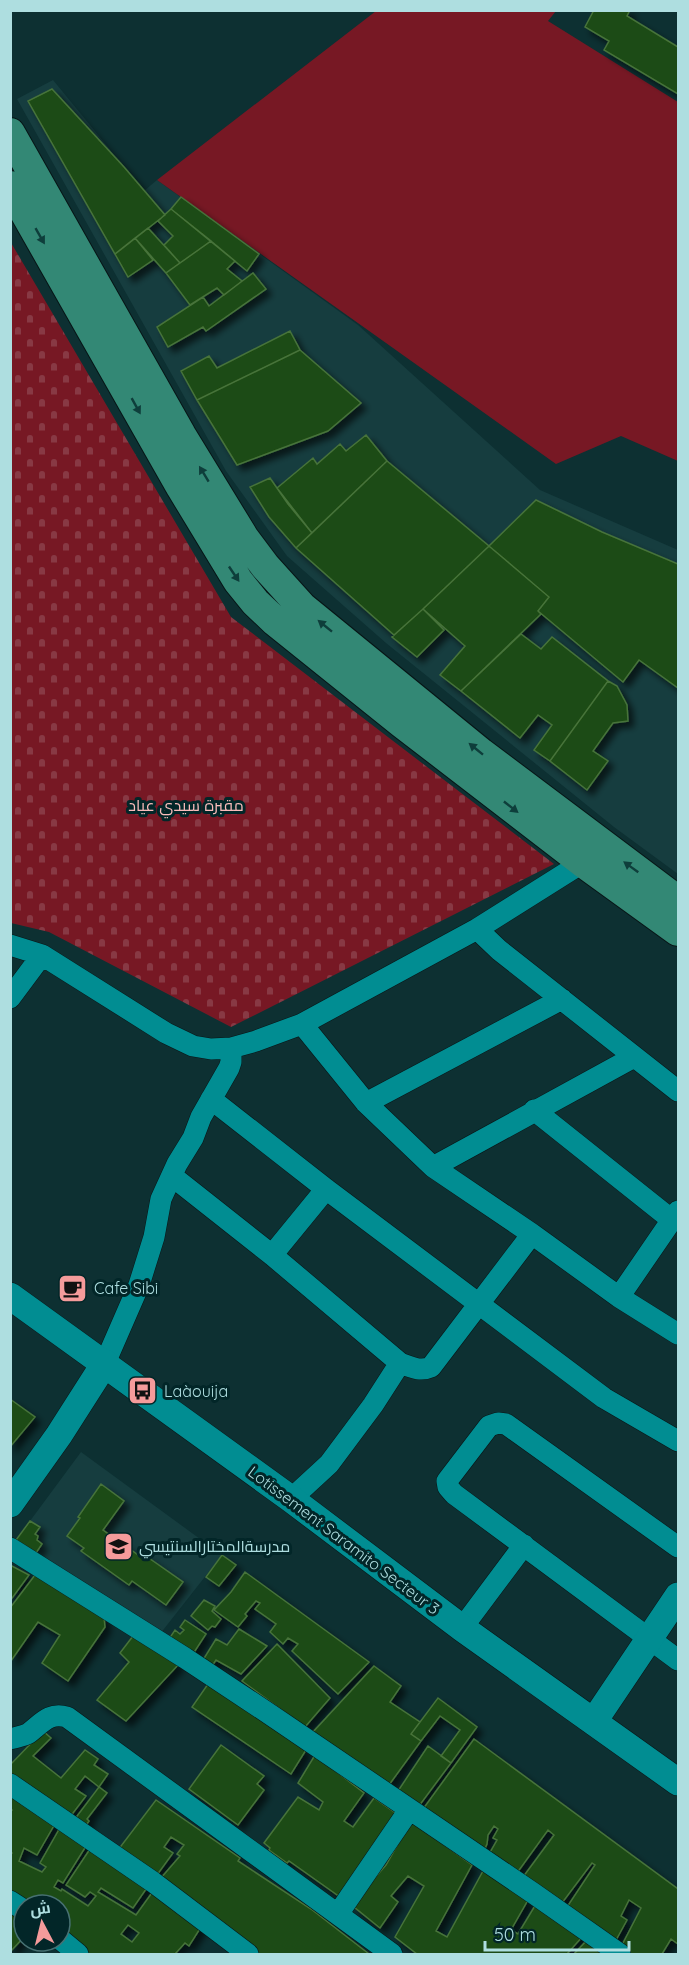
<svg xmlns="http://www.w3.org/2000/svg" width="689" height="1965" font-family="Quicksand,Cairo,sans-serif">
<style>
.built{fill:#163d3f}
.green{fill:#771824}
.cemetery{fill:url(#cemetery-stones)}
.building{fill:#1e4b12;stroke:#46733b;stroke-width:1.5;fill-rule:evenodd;filter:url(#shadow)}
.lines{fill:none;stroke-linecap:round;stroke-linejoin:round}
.minor-casing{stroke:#071516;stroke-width:22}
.tertiary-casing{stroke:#071516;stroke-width:28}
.secondary-casing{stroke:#071516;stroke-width:32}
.minor{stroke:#018d92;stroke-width:21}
.tertiary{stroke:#018d92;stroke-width:27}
.secondary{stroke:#338875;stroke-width:30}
.oneway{fill:#0e3e3b}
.labels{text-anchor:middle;stroke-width:6;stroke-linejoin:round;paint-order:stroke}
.park-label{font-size:16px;fill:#fabcbb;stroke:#022628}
.poi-label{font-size:16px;fill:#aedee0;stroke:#022628;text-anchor:start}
.street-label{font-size:16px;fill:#aedee0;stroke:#022628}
</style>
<defs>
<pattern id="cemetery-stones" width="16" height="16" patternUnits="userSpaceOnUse" patternTransform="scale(1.5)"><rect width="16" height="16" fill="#771824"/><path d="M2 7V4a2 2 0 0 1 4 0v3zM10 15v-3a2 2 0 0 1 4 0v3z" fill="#883944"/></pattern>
<filter id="shadow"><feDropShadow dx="5.5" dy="5.5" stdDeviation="3" flood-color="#0009"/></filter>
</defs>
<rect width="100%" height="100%" fill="#0d3032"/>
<path class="built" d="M53,80L144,191L157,180L358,325L540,490L678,550V874L614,827L386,643L287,556L226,471L17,99Z
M81,1452L222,1555L160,1634L16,1540Z"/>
<path class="green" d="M376,11H556L548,21L678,102V461L621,436L556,464L157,180Z"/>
<path class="cemetery" d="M10,241L231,617L554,864L231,1027L49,932L11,923Z"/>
<path class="building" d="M594,10H630L627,16L678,47V94L604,50L609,41L585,27Z
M52,89L124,167L165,215L115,254L28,101Z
M181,197L259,254L247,271L171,209Z
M171,209L211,241L180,263L164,245L173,236L158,221Z
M148,228L180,263L166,273L135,238Z
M135,238L153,260L128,277L115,254Z
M211,241L235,261L227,269L242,281L224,295L217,288L190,305L166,273Z
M253,273L266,289L206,331L203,327L168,347L157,327L203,297L209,306Z
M290,331L300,350L197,400L181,371L209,356L217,368Z
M300,350L361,403L328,431L237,465L197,400Z
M366,435L387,461L312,533L277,488L313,458L317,464L340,444L346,451Z
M387,461L489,546L423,609L394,635L296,548Z
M270,478L288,504L312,533L296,548L269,517L250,487Z
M536,500L602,532L678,564V688L639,660L623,682L538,611L549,597L489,546Z
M489,546L549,597L538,611L541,614L461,691L440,675L465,646L423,609Z
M423,609L444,630L417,657L392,637Z
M521,634L541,649L552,637L608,681L550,761L534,750L552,725L538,715L520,738L461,691Z
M608,681L617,686L627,705L628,721L613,723L593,751L608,761L587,790L550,761Z
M10,1399L35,1417L10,1447Z
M101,1484L124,1501L103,1530L141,1557L143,1554L183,1582L166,1605L132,1581L129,1585L81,1551L84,1548L67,1536L80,1518L78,1517Z
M30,1521L40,1527L35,1534L38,1536L37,1540L42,1544L36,1553L16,1540Z
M222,1555L236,1565L219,1586L206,1577Z
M10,1565L29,1575L10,1601Z
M245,1572L369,1662L338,1694L292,1651L298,1644L288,1638L283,1644L270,1632L276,1624L255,1609L260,1603L256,1601L245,1614L247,1616L238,1627L214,1610L231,1592Z
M35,1575L104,1617L105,1627L68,1681L42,1663L60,1635L38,1622L11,1661L10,1608Z
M204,1600L215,1606L212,1611L221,1619L215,1627L212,1626L208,1630L191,1616Z
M185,1620L206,1634L193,1654L169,1639L175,1630L180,1634L184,1630L180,1627Z
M239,1629L267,1646L241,1674L216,1660L212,1666L203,1660L216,1639L227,1645Z
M133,1636L179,1664L126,1721L97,1700L129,1662L120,1653Z
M277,1644L330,1698L305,1727L242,1681Z
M374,1666L401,1686L390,1702L420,1722L411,1734L421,1741L389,1785L313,1732Z
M208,1684L306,1750L291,1774L192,1707Z
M438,1698L477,1727L451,1763L441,1756L460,1730L440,1716L421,1741L411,1734Z
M43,1731L51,1738L33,1756L61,1778L85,1750L98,1759L94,1765L108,1774L99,1787L85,1776L75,1789L86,1796L70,1817L10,1774V1765Z
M474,1739L678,1889V1944L671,1939L662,1954H631L621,1947L641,1908L629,1900L621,1916L627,1920L615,1942L567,1907L595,1865L592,1863L562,1903L523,1877L554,1835L548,1830L517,1873L488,1856L497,1840L493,1838L498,1829L494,1826L488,1835L487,1844L483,1853L423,1809Z
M221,1745L264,1776L257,1784L264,1790L238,1825L189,1789Z
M428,1746L451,1763L419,1806L398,1791Z
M315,1755L364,1793L344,1821L353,1827L374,1798L397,1814L340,1897L289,1861L287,1863L269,1850L270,1848L264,1843L298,1797L319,1810L323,1802L298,1783Z
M99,1787L107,1793L87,1819L89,1821L84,1828L74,1820Z
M10,1794L56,1822L37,1855L24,1848L19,1861L42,1872L46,1867L40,1863L61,1826L88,1843L63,1883L58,1880L54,1887L61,1891L62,1889L88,1906L96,1896L90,1892L85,1897L66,1885L92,1846L151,1882L133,1908L101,1888L98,1892L136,1915L156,1887L203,1924L189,1946L185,1943L175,1954H88L60,1930V1905H28L10,1893V1855L12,1853L10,1851V1813L12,1810L10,1809ZM128,1925L139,1933L132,1942L121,1934Z
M156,1800L240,1858L238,1861L311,1909L369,1954H259L161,1878L180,1856L177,1854L184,1845L171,1837L164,1847L173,1853L157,1875L118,1850Z
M411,1821L472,1865L436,1931L447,1937L483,1871L528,1900L511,1930L518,1934L536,1904L583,1936L567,1954H417L395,1937L424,1886L408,1876L391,1896L398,1902L380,1928L354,1907L371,1882L386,1865Z
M10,1909L24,1918V1937L10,1952Z
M588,1939L610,1954H574Z"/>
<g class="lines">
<defs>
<path id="minor" d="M477,929L593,856
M10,945L42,955L166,1033L193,1046L211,1049L231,1048L256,1041L302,1024L477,929L499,950L678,1091
M10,998L42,955
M562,999L366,1103L433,1167L532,1234L619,1297L678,1334
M302,1024L366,1103
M211,1099L326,1189L604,1398L678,1441
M534,1110L672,1220
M433,1167L634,1057
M172,1176L272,1255L400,1363C411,1367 420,1372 431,1367L532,1234
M272,1255L326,1189
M619,1297L678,1211
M105,1363L139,1285L154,1237L161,1199L177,1164L193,1138L201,1117L229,1068L231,1062V1048
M291,1499L329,1464L373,1405L400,1363
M678,1547L506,1424L498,1423L489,1426L447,1481L448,1487L454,1494L678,1660
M10,1548L185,1658L265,1711L533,1893L620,1954
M462,1628L524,1545
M10,1739C17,1737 24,1736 29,1733C42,1723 49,1712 67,1717L392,1954
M10,1784L153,1882L248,1954
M10,1901L24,1910
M338,1914L409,1810
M60,1939L78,1954"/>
<path id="tertiary" d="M10,1296L291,1499L462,1628L678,1782
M10,1504L59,1435L105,1363
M594,1721L678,1596"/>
<path id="secondary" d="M10,133L181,435L244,538L265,566L302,607L481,753L678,901
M10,186L181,487L238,581L255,602L275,621L402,723L584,863L678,931"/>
</defs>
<use href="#minor" class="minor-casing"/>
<use href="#tertiary" class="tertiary-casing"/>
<use href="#secondary" class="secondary-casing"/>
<use href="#minor" class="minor"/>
<use href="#tertiary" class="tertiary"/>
<use href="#secondary" class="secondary"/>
</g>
<defs><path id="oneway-solid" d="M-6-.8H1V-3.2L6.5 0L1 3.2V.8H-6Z" transform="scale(1.5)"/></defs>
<g class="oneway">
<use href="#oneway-solid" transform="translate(40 236) rotate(60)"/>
<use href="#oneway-solid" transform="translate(136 406) rotate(61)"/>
<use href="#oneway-solid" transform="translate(204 474) rotate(-121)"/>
<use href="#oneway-solid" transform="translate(234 574) rotate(56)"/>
<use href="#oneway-solid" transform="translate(325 626) rotate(-141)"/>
<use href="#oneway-solid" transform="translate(476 749) rotate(-141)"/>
<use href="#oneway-solid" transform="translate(511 807) rotate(38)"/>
<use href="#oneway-solid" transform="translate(631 867) rotate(-144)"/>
</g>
<defs>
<symbol id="cafe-square" viewBox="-11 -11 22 22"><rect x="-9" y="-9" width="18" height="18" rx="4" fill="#f59b9b" stroke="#022628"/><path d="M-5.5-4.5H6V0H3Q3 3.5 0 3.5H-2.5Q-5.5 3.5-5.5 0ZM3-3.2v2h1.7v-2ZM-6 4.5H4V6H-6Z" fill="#111"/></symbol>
<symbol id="bus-square" viewBox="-11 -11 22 22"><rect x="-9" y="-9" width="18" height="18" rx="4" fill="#f59b9b" stroke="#022628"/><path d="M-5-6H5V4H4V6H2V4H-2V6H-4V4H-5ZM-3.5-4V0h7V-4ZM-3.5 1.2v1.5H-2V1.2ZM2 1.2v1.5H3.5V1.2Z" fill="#111"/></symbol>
<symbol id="school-square" viewBox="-11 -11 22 22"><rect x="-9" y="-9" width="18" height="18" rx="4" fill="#f59b9b" stroke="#022628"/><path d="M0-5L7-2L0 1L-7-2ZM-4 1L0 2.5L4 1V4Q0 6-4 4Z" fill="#111"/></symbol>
</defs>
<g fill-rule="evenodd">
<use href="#cafe-square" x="56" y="1272" width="33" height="33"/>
<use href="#bus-square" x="126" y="1374" width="33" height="33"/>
<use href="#school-square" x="102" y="1530" width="33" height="33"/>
</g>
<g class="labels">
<g class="park-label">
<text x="186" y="811">مقبرة سيدي عياد</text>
</g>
<g class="poi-label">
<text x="94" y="1294">Cafe Sibi</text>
<text x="164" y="1397">Laàouija</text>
<text x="139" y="1552">مدرسةالمختارالسنتيسي</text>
</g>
<g class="street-label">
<text transform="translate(344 1540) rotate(37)" y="6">Lotissement Saramito Secteur 3</text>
</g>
</g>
<rect width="689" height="1965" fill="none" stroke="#aedee0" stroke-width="24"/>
<g transform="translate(42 1923) rotate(353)"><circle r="28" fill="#022628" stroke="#477072" stroke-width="1.5"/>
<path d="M0-4.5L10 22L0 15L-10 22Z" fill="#f59b9b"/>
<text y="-9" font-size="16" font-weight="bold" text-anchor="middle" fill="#aedee0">ش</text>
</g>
<path d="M485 1941v9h144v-9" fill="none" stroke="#aedee0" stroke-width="3"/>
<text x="494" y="1941" font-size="18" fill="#aedee0" stroke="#022628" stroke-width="4.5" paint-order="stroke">50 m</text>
</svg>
